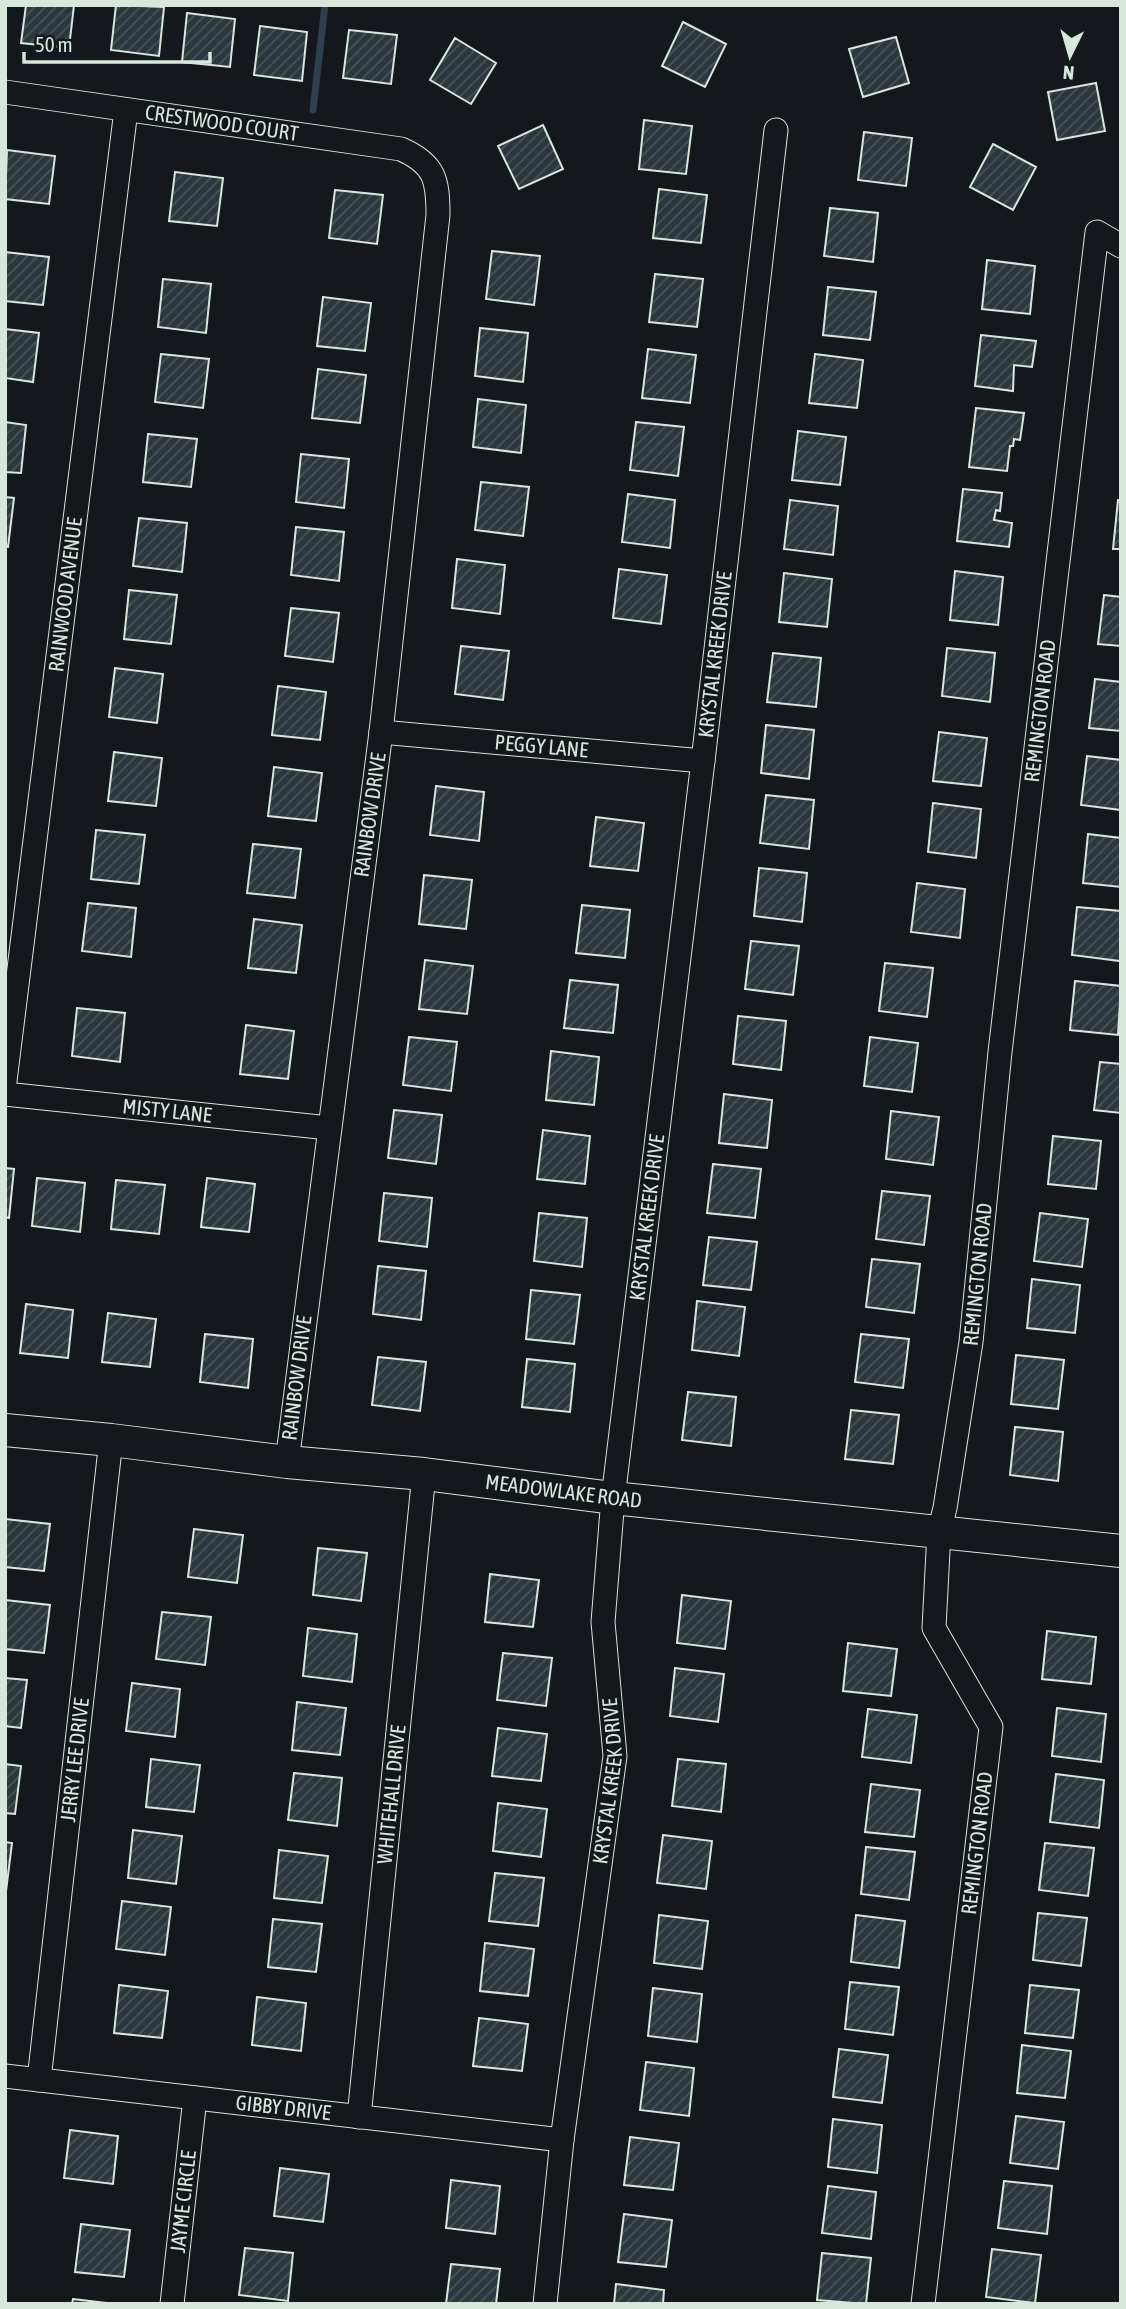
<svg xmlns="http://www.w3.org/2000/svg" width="1126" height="2309" font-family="'Asap Condensed',sans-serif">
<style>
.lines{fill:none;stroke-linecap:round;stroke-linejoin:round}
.stream{stroke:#2f3f4d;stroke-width:7}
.building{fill:url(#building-hatch);stroke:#d8e6dc;stroke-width:2}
.street-casing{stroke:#d8e6dc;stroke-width:25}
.secondary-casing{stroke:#d8e6dc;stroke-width:34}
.street{stroke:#14181c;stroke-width:23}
.secondary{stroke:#14181c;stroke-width:32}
.labels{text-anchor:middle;stroke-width:5;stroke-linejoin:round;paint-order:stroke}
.street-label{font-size:21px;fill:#d8e6dc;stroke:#14181c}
</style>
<defs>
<pattern id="building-hatch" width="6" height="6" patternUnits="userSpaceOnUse" patternTransform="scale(1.75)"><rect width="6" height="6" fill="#2c363c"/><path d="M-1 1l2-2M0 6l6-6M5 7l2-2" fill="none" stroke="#4a5358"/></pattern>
</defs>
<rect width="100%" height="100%" fill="#14181c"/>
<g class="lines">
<path class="stream" d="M313,110L325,5"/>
</g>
<path class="building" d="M26,5H74L69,48L21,43Z
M116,5L164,7L159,56L111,50Z
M187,13L235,19L230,67L182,62Z
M683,22L726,44L705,87L662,66Z
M260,26L307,32L302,81L254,75Z
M349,30L397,35L391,84L343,78Z
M896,37L909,83L863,97L849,49Z
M455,38L496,63L471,104L430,80Z
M1096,83L1105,131L1057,140L1048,92Z
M644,120L692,126L686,174L639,169Z
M543,125L563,169L519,189L498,146Z
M864,132L912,138L906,186L858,180Z
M993,144L1036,167L1013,210L970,187Z
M7,150L55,156L49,204L5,199Z
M175,172L223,178L217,226L169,221Z
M659,189L707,195L701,243L653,238Z
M335,190L383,195L377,244L329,238Z
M830,208L878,213L873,262L824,256Z
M492,251L540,256L534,305L486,299Z
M5,252L49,257L43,305L5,301Z
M987,260L1035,266L1030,314L982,309Z
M655,274L703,279L697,327L649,322Z
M163,279L211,284L206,333L158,327Z
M828,287L876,292L870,340L823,335Z
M323,297L371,303L365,351L317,346Z
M480,328L528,333L523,382L475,376Z
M5,329L39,333L33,382L5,378Z
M981,335L1036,341L1032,367L1014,365L1013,391L975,386Z
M648,349L696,355L690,403L642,398Z
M161,354L209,359L203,408L155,402Z
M815,354L863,360L857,408L809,403Z
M318,369L366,375L360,423L312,418Z
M478,399L526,405L521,453L473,447Z
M976,408L1024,413L1020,440L1014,439L1013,446H1010L1007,471L969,467Z
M5,422L26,425L21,473L5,472Z
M636,422L684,427L678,476L630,470Z
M798,431L846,437L840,485L792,480Z
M148,434L197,439L191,487L143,482Z
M301,454L349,459L344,508L296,502Z
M481,482L529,487L523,536L475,530Z
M963,489L1002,493L1000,511L996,510L994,520L1012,523L1009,547L957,541Z
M628,494L675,500L670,548L622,542Z
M5,497L14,498L8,547L5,546Z
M790,500L838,506L833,555L784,549Z
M1118,500H1121V549H1113Z
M139,518L187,523L182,572L133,566Z
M296,527L344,532L339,581L291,575Z
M457,559L505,565L500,614L452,608Z
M619,569L667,575L661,624L613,618Z
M955,571L1003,577L998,625L950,620Z
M784,573L832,579L827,627L779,622Z
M129,590L177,595L171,644L124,639Z
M1104,595L1121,597V646L1098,644Z
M291,608L339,613L333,662L285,656Z
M461,646L509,651L503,700L455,694Z
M947,648L995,653L990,702L942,696Z
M773,653L821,658L816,707L767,702Z
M115,668L163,674L157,723L109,717Z
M1095,679L1121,682V731L1089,728Z
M278,686L326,692L320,740L272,735Z
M766,725L814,730L809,779L761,773Z
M939,732L987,738L981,786L933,781Z
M114,752L162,758L156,806L108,801Z
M1087,756L1121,760V810L1081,805Z
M274,767L322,773L316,821L268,816Z
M436,786L484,792L479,841L430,835Z
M766,795L814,800L809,849L760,843Z
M933,803L981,809L976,858L928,852Z
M596,817L644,823L638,871L590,866Z
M96,830L145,835L139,884L91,879Z
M1088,834L1121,838V887L1083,883Z
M253,844L301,849L295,898L247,893Z
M759,868L807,873L802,922L754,916Z
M424,875L472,880L466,929L419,924Z
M917,883L965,889L960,938L911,932Z
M88,903L136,908L131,957L82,951Z
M582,905L630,910L625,958L576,953Z
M1077,907L1121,911L1120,961L1072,955Z
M254,919L302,925L296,973L248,968Z
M751,941L799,946L793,995L745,989Z
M425,960L473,966L467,1014L419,1009Z
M885,963L933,968L927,1017L879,1011Z
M570,980L618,985L613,1033L564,1028Z
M1075,981L1121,986L1118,1035L1070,1030Z
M77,1008L125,1013L120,1062L72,1056Z
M738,1016L786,1021L781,1070L733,1064Z
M246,1025L294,1031L288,1079L240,1074Z
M409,1037L457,1042L451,1091L403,1085Z
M870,1037L918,1043L912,1092L864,1086Z
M551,1051L599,1057L594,1105L546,1100Z
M1100,1062L1121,1064V1113L1094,1110Z
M724,1094L772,1100L767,1148L719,1143Z
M394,1110L442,1115L436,1164L388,1158Z
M891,1111L939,1117L933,1165L886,1159Z
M543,1130L590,1136L585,1184L537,1179Z
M1053,1136L1101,1141L1096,1189L1048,1184Z
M713,1164L761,1169L755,1218L707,1213Z
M5,1168L14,1169L9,1218L5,1217Z
M37,1178L85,1183L80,1232L32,1226Z
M207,1178L255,1184L249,1232L201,1227Z
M116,1180L165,1185L159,1234L111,1229Z
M882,1191L930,1196L924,1245L876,1239Z
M384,1193L432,1198L427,1247L379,1241Z
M539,1213L587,1218L582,1267L534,1261Z
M1040,1213L1088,1219L1082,1267L1034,1261Z
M709,1237L757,1242L751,1290L703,1285Z
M872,1259L920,1264L914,1313L866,1307Z
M378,1266L426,1271L421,1320L373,1314Z
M1032,1279L1080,1285L1075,1333L1027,1328Z
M531,1290L580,1295L574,1344L526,1339Z
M697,1301L745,1307L739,1356L692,1350Z
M26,1304L73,1310L68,1358L20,1353Z
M108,1313L156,1319L150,1367L102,1362Z
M205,1334L253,1339L248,1388L200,1382Z
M861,1334L909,1339L903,1388L855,1382Z
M1016,1355L1064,1360L1058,1409L1011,1404Z
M378,1357L426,1362L420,1411L372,1405Z
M527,1359L575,1364L570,1412L522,1407Z
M688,1392L736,1397L731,1446L682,1440Z
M851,1410L899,1415L893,1464L845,1459Z
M1015,1427L1063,1432L1058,1481L1010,1475Z
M5,1519L50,1524L44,1571L5,1567Z
M194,1529L243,1535L237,1583L188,1577Z
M318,1548L367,1553L361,1601L313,1595Z
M490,1574L539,1580L533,1627L485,1622Z
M682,1595L731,1601L725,1649L677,1643Z
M5,1600L50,1605L44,1653L5,1649Z
M162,1612L211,1617L205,1665L156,1659Z
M308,1628L357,1634L352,1682L303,1676Z
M1047,1631L1096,1637L1091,1684L1042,1679Z
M848,1643L897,1649L891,1696L843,1691Z
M503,1653L552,1658L546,1706L497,1700Z
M675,1668L724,1674L718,1722L670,1716Z
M5,1678L27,1680L21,1728L5,1726Z
M132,1683L180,1689L175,1737L126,1731Z
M297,1702L346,1708L340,1755L292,1750Z
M1057,1708L1106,1714L1101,1762L1052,1756Z
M868,1709L917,1715L911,1763L862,1757Z
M498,1728L547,1734L541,1781L492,1776Z
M151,1759L200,1765L194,1812L146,1807Z
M678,1759L726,1764L721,1812L672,1806Z
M5,1764L21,1766L15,1814L5,1813Z
M294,1773L342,1778L337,1826L288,1820Z
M1056,1774L1104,1780L1099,1828L1050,1822Z
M871,1784L920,1790L914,1837L865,1832Z
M498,1803L547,1809L541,1857L493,1851Z
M133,1830L182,1836L176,1884L128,1878Z
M663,1835L712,1841L706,1889L657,1883Z
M5,1842L12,1843L6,1891H5Z
M1045,1843L1094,1848L1088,1896L1039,1890Z
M866,1847L915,1852L909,1900L861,1894Z
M279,1850L328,1856L322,1903L274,1898Z
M495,1873L544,1878L538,1926L489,1921Z
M122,1901L171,1907L165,1955L116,1949Z
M1038,1913L1087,1918L1081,1966L1033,1960Z
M659,1915L708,1921L702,1969L654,1963Z
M856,1915L905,1921L899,1968L851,1962Z
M273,1919L322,1924L316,1972L268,1967Z
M485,1943L534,1949L528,1996L480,1991Z
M850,1982L899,1987L893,2035L845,2029Z
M119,1985L168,1991L162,2038L114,2033Z
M1030,1985L1079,1990L1073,2038L1025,2033Z
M653,1988L702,1994L697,2042L648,2036Z
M257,1997L306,2003L301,2051L252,2045Z
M479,2018L528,2024L522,2071L473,2066Z
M1022,2045L1071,2051L1065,2098L1017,2093Z
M839,2049L888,2055L882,2103L833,2097Z
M646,2062L694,2068L689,2116L640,2110Z
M1016,2116L1064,2122L1058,2169L1010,2163Z
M833,2119L882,2125L877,2173L828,2167Z
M70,2130L118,2136L113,2184L64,2178Z
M630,2137L679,2143L673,2190L624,2185Z
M280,2168L329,2174L323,2222L274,2216Z
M451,2180L500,2186L495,2234L446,2228Z
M1004,2181L1052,2186L1047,2234L998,2228Z
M828,2186L876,2192L871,2239L822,2233Z
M624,2214L672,2220L666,2267L618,2262Z
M81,2224L130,2230L124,2277L75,2272Z
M245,2248L293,2253L288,2301L239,2295Z
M992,2249L1041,2255L1035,2303L986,2297Z
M822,2253L871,2258L866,2304L817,2300Z
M451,2264L500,2269L496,2304H446Z
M616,2284L664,2290L663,2304H614Z
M73,2299L115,2304H72Z"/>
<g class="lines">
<defs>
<g id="street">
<path id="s1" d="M5,92L401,149C435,164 438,180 438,215L381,732L287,1462"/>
<path id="s2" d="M381,732L703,761"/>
<path id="s3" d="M5,1081L126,110"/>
<path id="s4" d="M5,1094L329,1128"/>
<path id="s5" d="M5,2076L562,2140"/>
<path id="s6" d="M39,2080L111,1440"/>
<path id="s7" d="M359,2117L424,1474"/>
<path id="s8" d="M172,2304L195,2098"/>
<path id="s9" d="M545,2304L562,2140L615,1756L603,1622L613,1498L703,761L776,130"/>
<path id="s10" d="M923,2304L991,1727L934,1628L939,1532L945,1508L971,1342L1000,1052L1097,232L1121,246"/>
</g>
<g id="secondary">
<path id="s11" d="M5,1430L111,1440L287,1462L424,1474L613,1498L1121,1551"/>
</g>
</defs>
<use href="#street" class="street-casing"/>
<use href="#secondary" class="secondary-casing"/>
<use href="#street" class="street"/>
<use href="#secondary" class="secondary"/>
</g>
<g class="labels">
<g class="street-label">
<text dy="7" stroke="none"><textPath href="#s1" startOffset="219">CRESTWOOD COURT</textPath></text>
<text dy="7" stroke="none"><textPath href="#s3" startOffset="490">RAINWOOD AVENUE</textPath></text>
<text dy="7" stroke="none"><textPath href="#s9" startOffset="1661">KRYSTAL KREEK DRIVE</textPath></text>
<text dy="7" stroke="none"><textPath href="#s10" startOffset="1619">REMINGTON ROAD</textPath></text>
<text dy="7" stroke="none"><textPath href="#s2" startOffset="161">PEGGY LANE</textPath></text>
<text transform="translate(370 815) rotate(-82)" y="7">RAINBOW DRIVE</text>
<text dy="7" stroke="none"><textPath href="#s4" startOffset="163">MISTY LANE</textPath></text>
<text dy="7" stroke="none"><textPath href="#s9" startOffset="1094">KRYSTAL KREEK DRIVE</textPath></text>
<text dy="7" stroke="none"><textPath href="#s10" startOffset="1052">REMINGTON ROAD</textPath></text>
<text transform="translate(297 1378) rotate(-83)" y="7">RAINBOW DRIVE</text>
<text dy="7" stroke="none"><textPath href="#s11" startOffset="562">MEADOWLAKE ROAD</textPath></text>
<text dy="7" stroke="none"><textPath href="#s6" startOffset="322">JERRY LEE DRIVE</textPath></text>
<text dy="7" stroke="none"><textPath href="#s9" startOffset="527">KRYSTAL KREEK DRIVE</textPath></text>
<text dy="7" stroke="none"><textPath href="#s7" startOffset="324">WHITEHALL DRIVE</textPath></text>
<text dy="7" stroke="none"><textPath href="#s10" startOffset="464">REMINGTON ROAD</textPath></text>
<text dy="7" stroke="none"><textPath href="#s5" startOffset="280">GIBBY DRIVE</textPath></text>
<text dy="7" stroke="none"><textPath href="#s8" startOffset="103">JAYME CIRCLE</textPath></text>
</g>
</g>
<rect width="1126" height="2309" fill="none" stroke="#d8e6dc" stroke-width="14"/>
<g transform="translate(1070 56) rotate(185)" stroke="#14181c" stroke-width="5" paint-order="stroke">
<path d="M0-5L12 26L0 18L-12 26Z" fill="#d8e6dc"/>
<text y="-10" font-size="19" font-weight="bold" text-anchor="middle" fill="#d8e6dc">N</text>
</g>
<path d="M24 52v10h186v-10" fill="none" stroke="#d8e6dc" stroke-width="3.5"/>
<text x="35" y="52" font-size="21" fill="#d8e6dc" stroke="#14181c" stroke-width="5" paint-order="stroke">50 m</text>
</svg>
